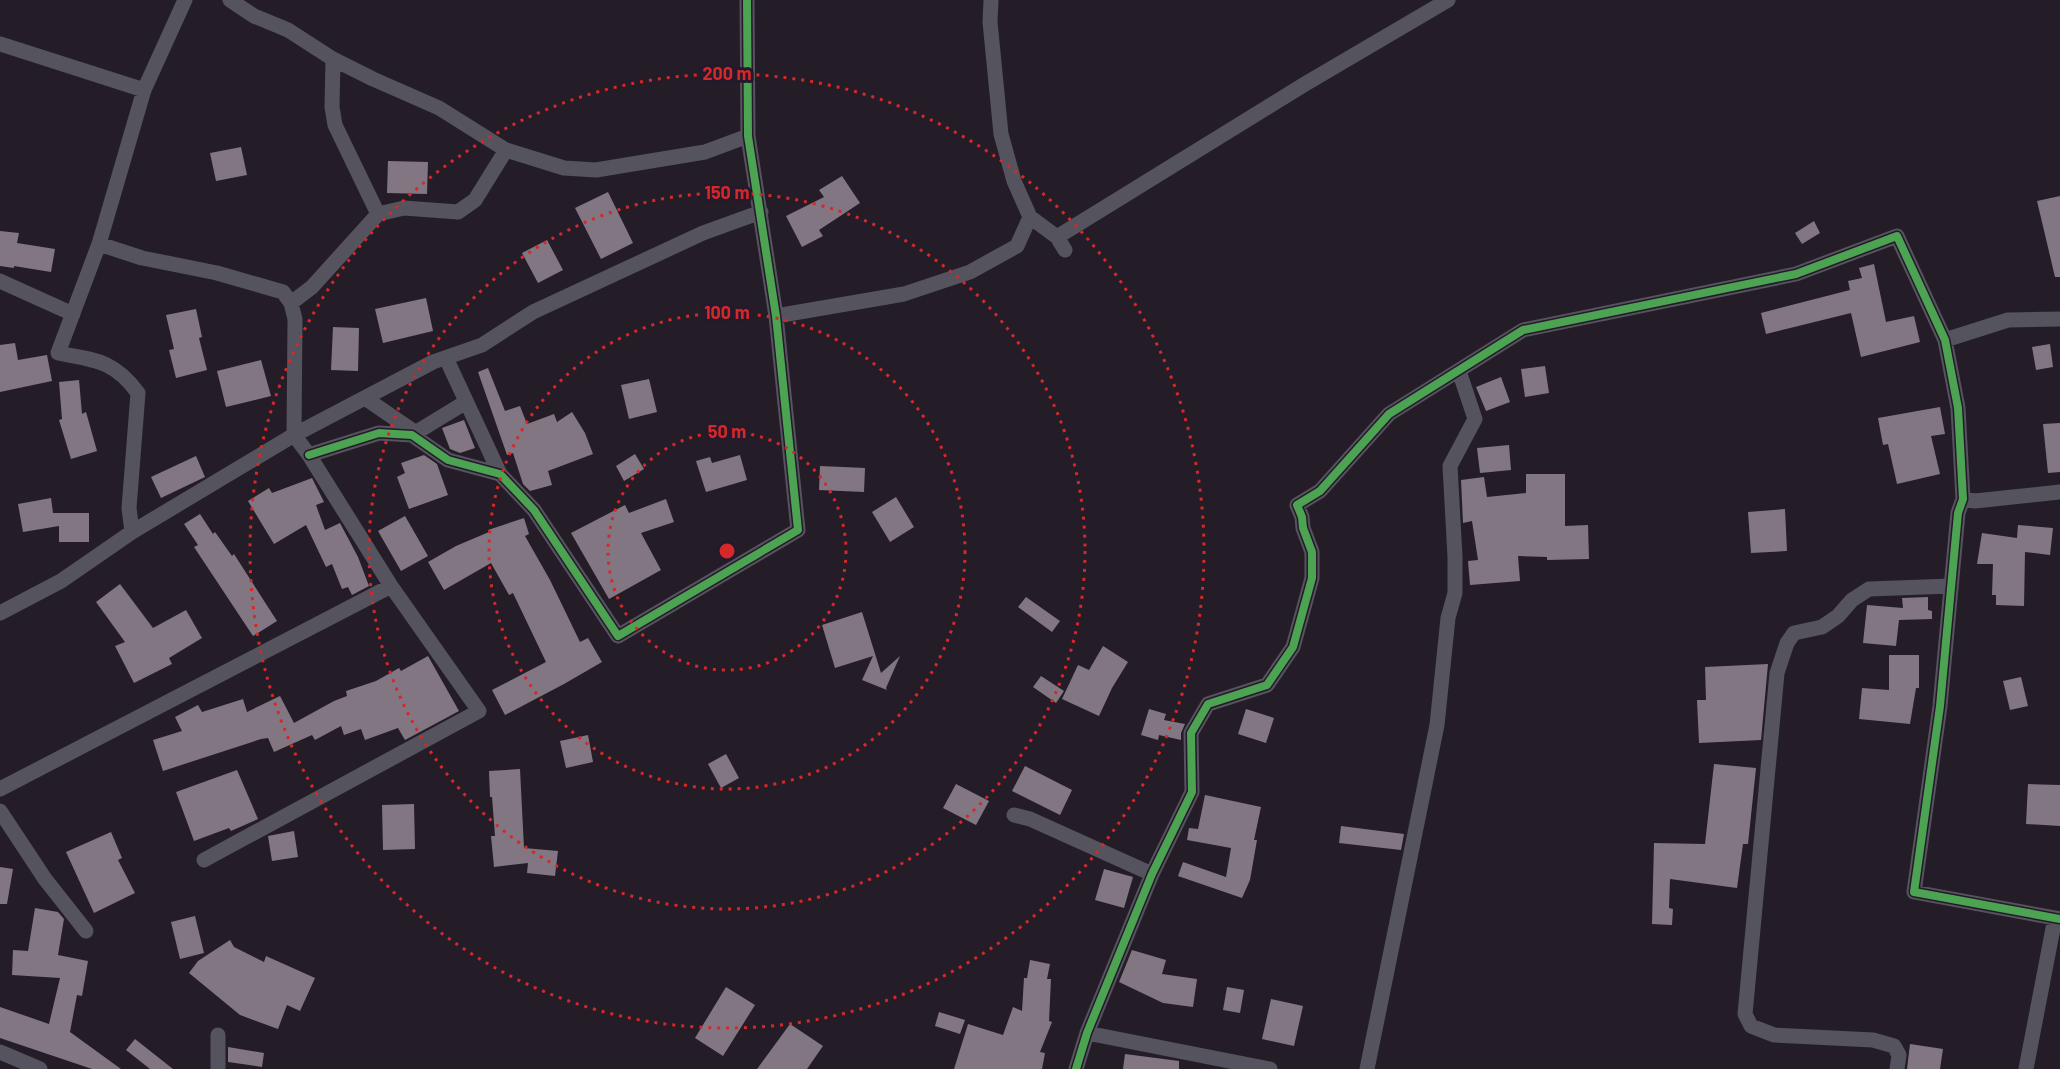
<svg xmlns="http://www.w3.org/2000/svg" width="2060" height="1069" font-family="Barlow,sans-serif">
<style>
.building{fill:#837683}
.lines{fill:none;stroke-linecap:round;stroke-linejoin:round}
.minor{stroke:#55535d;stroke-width:15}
.cycleway-casing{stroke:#25192c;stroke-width:11}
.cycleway{stroke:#4ca352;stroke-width:8}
.ring{fill:none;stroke:#d62828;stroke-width:3;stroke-dasharray:3 6}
.centre{fill:#d62828;stroke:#25192c;stroke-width:3}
.ring-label{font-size:18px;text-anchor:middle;font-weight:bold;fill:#d62828;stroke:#25192c;stroke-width:6;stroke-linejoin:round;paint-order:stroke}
</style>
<rect width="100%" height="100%" fill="#241d28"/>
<path class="building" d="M241,147L247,175L216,181L210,153Z
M388,161L428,162L427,194L387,193Z
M842,176L860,203L819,230L823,236L802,247L786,216L824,197L819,190Z
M608,192L633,243L601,259L575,208Z
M2060,196V277H2055L2037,201Z
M1814,221L1820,233L1802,244L1795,233Z
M0,231L19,233L17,243L55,249L51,272L14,266V268L0,266Z
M547,240L563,270L538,283L522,253Z
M1874,264L1886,322L1914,316L1920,342L1861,357L1851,313L1766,334L1761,313L1850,290L1848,281L1862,278L1859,268Z
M426,298L433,331L383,343L375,309Z
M196,309L202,337L199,338L207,370L176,378L169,350L174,349L166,315Z
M333,327L359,328L358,371L331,370Z
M15,343L18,360L47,355L52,381L0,392V345Z
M2050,344L2053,367L2036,370L2032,347Z
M261,360L271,396L226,407L217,371Z
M1545,366L1549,393L1525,397L1521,369Z
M488,368L505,411L520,406L527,424L554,414L557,422L572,412L585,433L593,454L548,471L552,485L530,491L523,484L513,453L507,455L478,372Z
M1501,377L1510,402L1486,411L1476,387Z
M649,379L657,412L629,419L621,385Z
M79,380L82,414L86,412L97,451L71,459L59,420L62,419L59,382Z
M1940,407L1945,434L1931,436L1940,474L1897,484L1888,444L1883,445L1878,418Z
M464,420L475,448L460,453L450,449L442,428Z
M2060,423V472L2048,473L2043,424Z
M1509,445L1511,470L1480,473L1477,448Z
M635,454L644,469L624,481L616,466Z
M424,455L437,464L448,495L409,509L397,477L405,473L401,463Z
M740,455L747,480L706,492L696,461L710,457L712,463Z
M196,456L205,477L161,498L151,477Z
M820,466L865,468L864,492L819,490Z
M1526,474H1565V526L1588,525L1589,559L1547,560V557L1518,556L1520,581L1470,585L1468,561L1478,560L1472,521L1463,523L1461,480L1484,477L1487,497L1526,493Z
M312,478L324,502L316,505L325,530L340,523L358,557L369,586L352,595L348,587L342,589L332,564L326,567L306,525L274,544L248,501L269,488L272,493Z
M896,497L914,527L890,542L872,512Z
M51,498L53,513H89V542H59V526L23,532L18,504Z
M666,499L674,522L641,533L661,570L609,599L571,533L625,505L629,513Z
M1785,509L1787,551L1751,553L1748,512Z
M200,514L213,534L215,532L232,556L234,554L277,621L253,636L194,547L198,545L184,524Z
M405,516L428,556L401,571L378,531Z
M524,518L529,534L525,536L550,580L580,642L588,638L602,662L564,684L505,715L492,690L546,662L513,593L509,595L491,563L444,590L428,562L456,546L489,532L488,530Z
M2018,525L2053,528L2050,555L2025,552L2024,606L1996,605V595H1992L1993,564H1977L1982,533L2017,538Z
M120,584L153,628L186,610L202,638L169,658L172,664L134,683L115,646L125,642L96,602Z
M1026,597L1060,621L1052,632L1018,607Z
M1928,597V610L1932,611V619L1899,620L1896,646L1863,643L1867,605L1903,608L1902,598Z
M862,612L881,673L900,656L886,688L887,690L862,680L873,656L835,668L822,625Z
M1103,646L1128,662L1112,688L1099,716L1062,699L1078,665L1089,670Z
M1889,655H1919V688H1916L1910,724L1859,719L1862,688L1889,690Z
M428,656L459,711L405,740L398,728L365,740L361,729L344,735L341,726L315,740L312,735L274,752L268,738L261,739L163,771L153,740L182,731L175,717L198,705L202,712L243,699L247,712L280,696L294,723L334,701L347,696L346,691L376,681L399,668L401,671Z
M1768,664L1761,740L1699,743L1697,700H1706L1705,667Z
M1041,676L1064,691L1056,703L1033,687Z
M2021,677L2028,706L2010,710L2003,681Z
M1149,709L1166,714L1164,720L1185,724L1181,733V740L1159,735L1158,740L1141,735Z
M1246,709L1274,718L1266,743L1238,734Z
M588,735L593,762L566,768L560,741Z
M726,754L739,778L721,788L708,764Z
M1714,764L1756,768L1748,844H1743L1737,888L1670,879L1669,908L1673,909L1672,925L1652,924L1654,843L1705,844Z
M1025,766L1072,790L1060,815L1012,791Z
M520,769L524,848L558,851L555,876L527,873L528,863L494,867L491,836H495L492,797H490L489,771Z
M237,770L258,819L231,831L229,828L194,841L176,792Z
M956,784L989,801L976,825L943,808Z
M2028,784L2060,785V826L2026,824Z
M1205,795L1261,807L1254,840H1257L1250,880L1242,898L1178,876L1183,862L1226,877L1231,848L1187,840L1189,828L1198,829Z
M414,804L415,849L383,850L382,805Z
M1341,826L1404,834L1401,850L1339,843Z
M294,831L298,857L272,861L268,836Z
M111,832L122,858L118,860L135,893L94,913L66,852Z
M0,867L13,869L7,904H0Z
M1104,869L1133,877L1124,908L1095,900Z
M35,908L58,912L64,919L58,955L88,961L82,996L77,995L70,1032L121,1069H92L0,1038V1007L49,1024L60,978L12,975L13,950L28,951Z
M195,916L204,953L180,959L171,922Z
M230,940L234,947L264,962L266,956L315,978L300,1011L287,1005L278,1029L240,1015L189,973L198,961Z
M1132,950L1166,960L1162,974L1197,979L1193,1007L1163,1003L1119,982Z
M1030,960L1050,964L1047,979H1051L1049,1021L1052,1022L1040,1052L1045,1053L1042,1069H954L968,1024L1003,1035L1013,1007L1022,1011L1024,978H1027Z
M726,987L755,1005L723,1056L695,1038Z
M1227,987L1244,990L1240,1013L1223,1010Z
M1271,999L1303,1006L1294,1046L1262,1039Z
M939,1012L965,1020L960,1034L935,1026Z
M790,1024L823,1046L807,1069H757Z
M135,1039L173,1069H150L126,1050Z
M1910,1044L1943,1049L1940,1069H1907Z
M228,1047L264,1053L262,1067L228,1062Z
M1125,1054L1179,1061V1069H1123Z"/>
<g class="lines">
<path class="minor" d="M230,0L254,16L288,30L333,59L373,79L439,108L506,150L564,168L596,170L705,152L748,136
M991,0L990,22L1001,134L1014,181L1030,217L1057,237L1065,250
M0,44L144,90
M333,59L332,107L335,125L378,214
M1057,237L1305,84L1448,0
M99,244L142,258L217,273L283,292L291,303L295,319L294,435L309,455L391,586L479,711L204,860
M0,281L73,314
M291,303L312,287L378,214L404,208L458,212L475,200L506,150
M776,316L904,294L970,272L1017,246L1030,217
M1945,340L2008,320L2060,319
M446,358L500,474
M365,398L416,433
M412,435L466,402
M309,455L379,433L412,435L448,460L500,474L534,510L618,636L798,530L776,316L748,136L747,0
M1963,499L1975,501L2060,492
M132,532L129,508L138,393C114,360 95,360 58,353L99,244L144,90L185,0
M0,613L61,581L132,532L294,435L433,362L482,345L533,312L703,233L761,212
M0,789L391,586
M0,811L45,879L86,931
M1014,815L1030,819L1152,874
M1087,1033L1270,1069
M0,1052L40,1069
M218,1069V1035
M1076,1069L1087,1033L1152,874L1192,792L1191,733L1208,704L1267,685L1293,647L1312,578V552L1303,528L1302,517L1297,505L1320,491L1389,414L1523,330L1796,274L1897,236L1945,340L1958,408L1963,499L1958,513L1940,706L1914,892L2060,919
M1367,1069L1437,725L1448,618L1455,593V557L1450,466L1475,419L1459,371
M1897,1069L1899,1055L1894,1046L1873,1040L1774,1035L1751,1026L1745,1014L1777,673L1787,643L1794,633L1822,627L1838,616L1852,600L1869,589L1951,586
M2026,1069L2055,918"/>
<defs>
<path id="cycleway" d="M309,455L379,433L412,435L448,460L500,474L534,510L618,636L798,530L776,316L748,136L747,0
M1076,1069L1087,1033L1152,874L1192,792L1191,733L1208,704L1267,685L1293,647L1312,578V552L1303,528L1302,517L1297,505L1320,491L1389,414L1523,330L1796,274L1897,236L1945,340L1958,408L1963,499L1958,513L1940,706L1914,892L2060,919"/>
</defs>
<use href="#cycleway" class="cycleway-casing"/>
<use href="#cycleway" class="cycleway"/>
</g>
<g class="ring">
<circle cx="727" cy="551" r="119"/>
<circle cx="727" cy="551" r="238"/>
<circle cx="727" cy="551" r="358"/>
<circle cx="727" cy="551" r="477"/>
</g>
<circle cx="727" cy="551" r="9" class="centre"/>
<g class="ring-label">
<text x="727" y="80">200 m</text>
<text x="727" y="199">150 m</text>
<text x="727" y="319">100 m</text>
<text x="727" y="438">50 m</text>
</g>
</svg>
